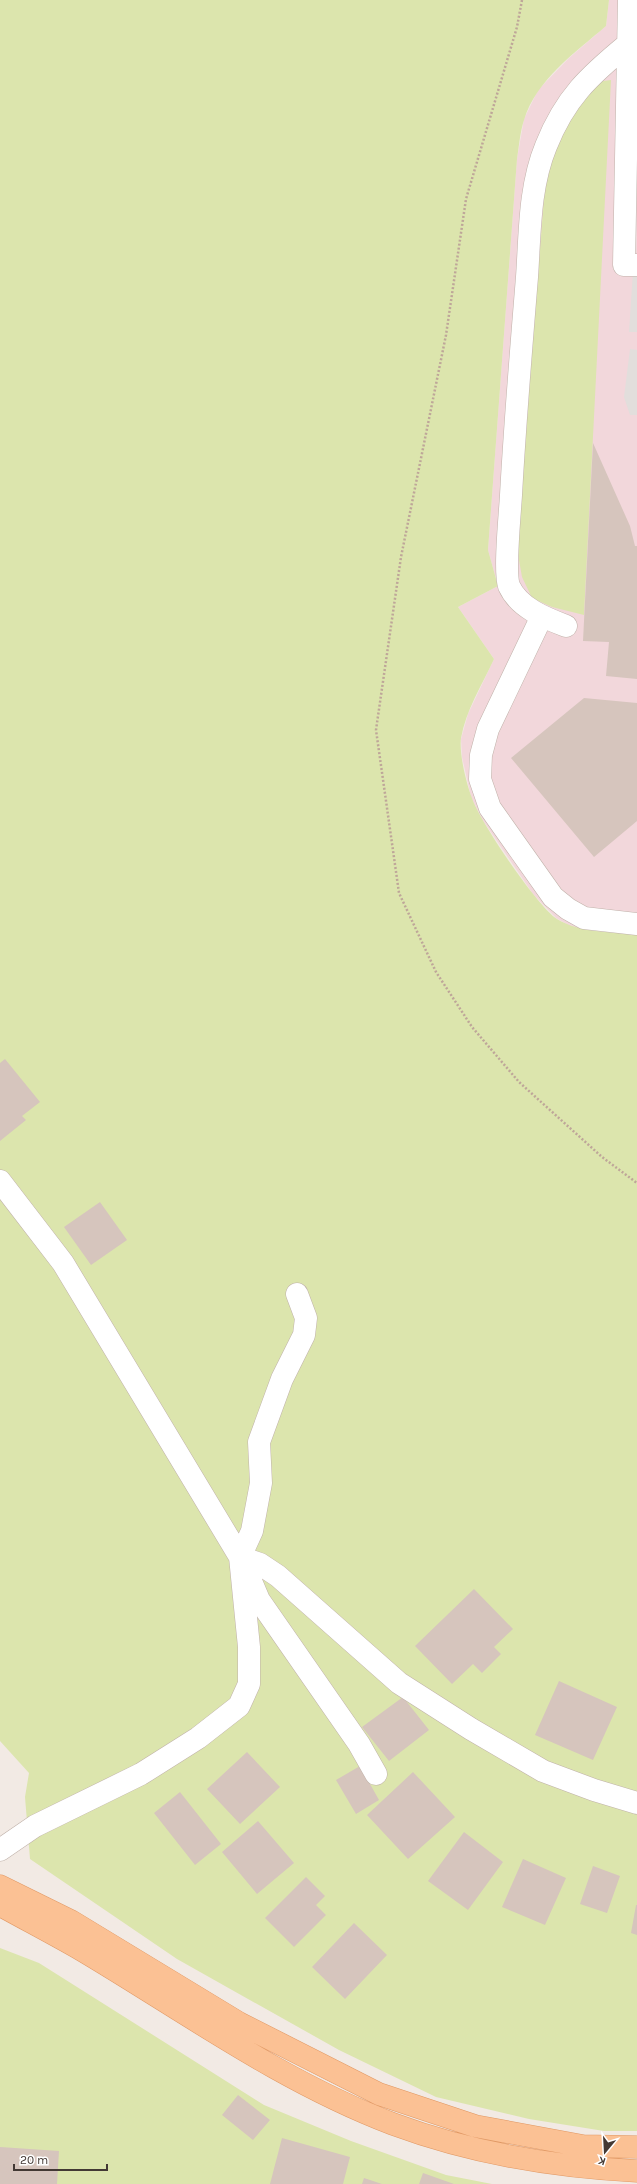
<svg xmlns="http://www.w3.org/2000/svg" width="637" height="2184" font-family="Karla,sans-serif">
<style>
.medical{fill:#f2d7db}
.green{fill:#dce5ad}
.parking{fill:#e2dedc}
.building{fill:#d6c5bd}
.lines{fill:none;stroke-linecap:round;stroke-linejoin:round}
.minor-casing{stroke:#c0b2aa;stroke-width:23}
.major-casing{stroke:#e09864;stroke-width:23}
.path{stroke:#bea699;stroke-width:2.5;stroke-dasharray:2 2;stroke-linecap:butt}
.minor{stroke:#fff;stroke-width:22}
.major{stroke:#fbc194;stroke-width:22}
</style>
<rect width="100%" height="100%" fill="#f2eae4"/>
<path class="medical" d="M609,0H637V934L574,928L556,918L533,894L482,819L471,797L462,757L461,739L468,714L494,659L458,607L498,586L488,550L517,159L524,119L538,90L569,58L606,26Z"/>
<path class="green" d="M0,0H609L606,26C576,52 536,80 524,120C520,132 519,147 517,159L488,550L498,586L458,607L494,659C482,685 466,710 461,738C459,753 466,783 472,798C480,822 537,906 557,919C580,933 611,932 637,934V2131H604L529,2119L436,2097L339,2050L177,1959L30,1859L25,1797L29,1773L0,1741Z
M611,80L584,615L552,607L532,598L522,577L517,549L546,171L554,143L596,82Z
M0,1948L39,1963L264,2105L351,2141L446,2175L492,2184H0Z"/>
<path class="parking" d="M633,272H637V332H629Z
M630,349L637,350V415H630L624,397Z"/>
<path class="building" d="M593,443L630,526L635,546H637V679L606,676L609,642L583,641Z
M584,698L637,703V821L594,857L511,758Z
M5,1059L40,1102L22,1116L26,1120L0,1141V1063Z
M100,1202L127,1240L91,1265L64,1227Z
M474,1589L513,1629L494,1647L501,1654L482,1673L473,1664L452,1684L415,1646Z
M559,1681L617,1707L593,1760L535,1735Z
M403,1697L429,1730L389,1761L362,1727Z
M247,1752L280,1787L240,1824L207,1789Z
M360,1766L379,1800L356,1814L336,1780Z
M413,1772L455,1817L408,1859L367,1815Z
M180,1792L221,1844L195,1865L154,1813Z
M258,1821L294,1863L257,1894L222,1852Z
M464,1832L503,1862L468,1910L428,1881Z
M523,1859L566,1878L545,1925L502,1907Z
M593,1866L620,1876L607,1913L580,1904Z
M306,1877L325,1896L316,1905L326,1915L294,1947L265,1918Z
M636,1905H637V1935L631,1933Z
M354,1923L387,1955L345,1999L312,1967Z
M238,2095L270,2120L253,2140L222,2115Z
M282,2138L350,2157L343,2184H270Z
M0,2147L59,2151L57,2184H0Z
M423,2173L454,2184H419Z
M364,2178L382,2184H362Z"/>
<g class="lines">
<defs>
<path id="minor" d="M629,0L624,265H637
M542,616L488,729L481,755L480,779L490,808L553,897L568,909L584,918L637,924
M566,626C545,618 519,608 509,586C504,572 510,513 511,495C515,422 521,350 527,277C530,234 529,187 546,146C565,98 589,76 628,44H637
M0,1181L63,1263L240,1557L260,1564L278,1576L399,1683L471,1729L543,1771L594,1790L637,1803
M248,1574L259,1600L359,1744L376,1774
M0,1850L35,1826L141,1774L198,1738L239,1706L249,1684V1647L240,1557L252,1531L261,1483L259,1442L282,1379L304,1335L306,1318L297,1294"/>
<path id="major" d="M0,1886L71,1921L239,2023L379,2094L475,2126L583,2146L637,2147
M0,1905C27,1920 54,1934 80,1949C183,2010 280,2081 393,2124C471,2153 554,2167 637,2171"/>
</defs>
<use href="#minor" class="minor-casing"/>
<use href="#major" class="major-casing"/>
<path class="path" d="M522,0L517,27L466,199L446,335L401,557L376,730L399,893L436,972L472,1027L519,1082L602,1157L637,1183"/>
<use href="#minor" class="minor"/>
<use href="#major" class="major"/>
</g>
<g transform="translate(605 2152) rotate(198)" stroke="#ffffff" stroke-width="3" paint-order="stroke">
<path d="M0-3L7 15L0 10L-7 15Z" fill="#433934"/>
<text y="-6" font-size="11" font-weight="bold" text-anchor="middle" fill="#433934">K</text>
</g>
<path d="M14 2164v6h93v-6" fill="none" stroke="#433934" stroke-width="2"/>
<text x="20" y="2164" font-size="12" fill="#433934" stroke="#ffffff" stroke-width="3" paint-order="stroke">20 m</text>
</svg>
